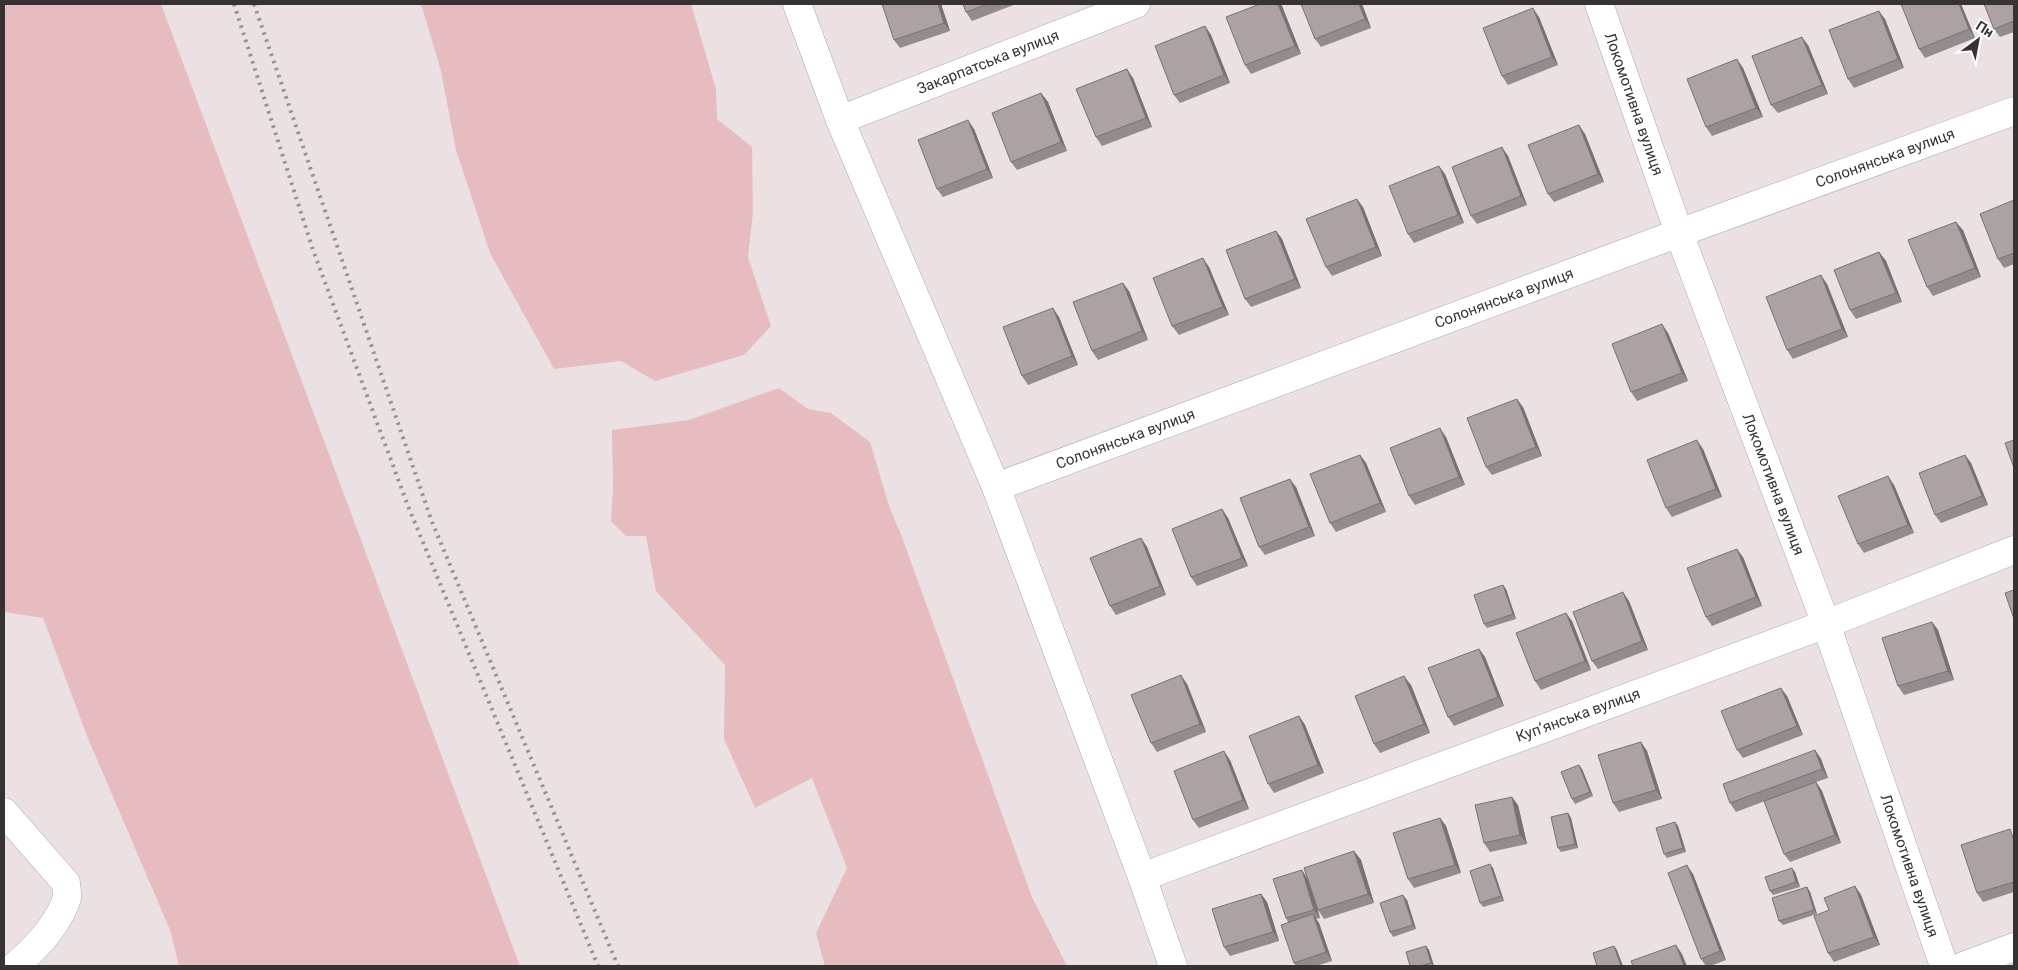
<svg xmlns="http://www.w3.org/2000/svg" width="2018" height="970" font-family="Roboto,sans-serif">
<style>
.green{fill:#e7bcc0}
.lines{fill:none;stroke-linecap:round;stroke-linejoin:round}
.street-casing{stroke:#afa6a7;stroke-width:29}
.secondary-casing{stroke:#afa6a7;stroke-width:29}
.street{stroke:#fff;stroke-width:28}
.secondary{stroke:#fff;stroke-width:28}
.rail{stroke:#999192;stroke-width:4;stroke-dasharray:2.5 5;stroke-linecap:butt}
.wall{fill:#948b8c}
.shaded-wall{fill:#787172}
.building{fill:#aca2a3;stroke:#787172}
.labels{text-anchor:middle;stroke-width:4;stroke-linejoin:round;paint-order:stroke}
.street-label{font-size:15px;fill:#373333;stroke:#fff}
</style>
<rect width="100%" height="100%" fill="#ebe1e2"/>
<path class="green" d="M4,4H161L520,966H179L170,930L87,736L43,618L4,612Z
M421,4H691L716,89L717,119L752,147L753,212L748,257L771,326L744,355L655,381L621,361L554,369L490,253L456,150L441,71Z
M779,388L808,409L831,413L870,442L890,509L902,537L1032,897L1067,966H825L816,933L847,868L812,778L755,808L724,739L725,665L656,591L646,536H626L611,521L613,490L612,430L689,420Z"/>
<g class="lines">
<defs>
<g id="street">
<path id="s1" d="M1599,4L1679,233L1826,624L1944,966"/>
<path id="s2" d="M840,120L1136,4"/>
<path id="s3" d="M996,487L1679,233L2014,111"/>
<path d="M4,812L66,883C66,888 68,894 67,898C58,925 35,949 15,966"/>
<path d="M1142,877L1826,624L2014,550"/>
<path d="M1963,966L2014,947"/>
</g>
<path id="secondary" d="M797,4L840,120L996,487L1142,877L1173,966"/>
</defs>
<use href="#street" class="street-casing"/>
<use href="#secondary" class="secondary-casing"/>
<use href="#street" class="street"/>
<use href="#secondary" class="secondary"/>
<path class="rail" d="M234,4L313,250L408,506L598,966
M254,4L432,522L618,966"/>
</g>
<path class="wall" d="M941,4L950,31L900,48L894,40Z
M963,4H1016L972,21L966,12Z
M1260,4H1280L1282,6L1301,54L1251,74L1245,65Z
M1362,4L1371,28L1321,47L1315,39Z
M1961,4L1975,38L1925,58L1919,49Z
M2014,4V32L2000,37L1994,29Z
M1539,17L1558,65L1508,85L1502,76Z
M1885,19L1904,68L1854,88L1848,79Z
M1205,26L1211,35L1230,83L1180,103L1174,95Z
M1808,45L1828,94L1778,113L1771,105Z
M1743,68L1763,117L1712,136L1706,127Z
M1133,78L1152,127L1102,146L1096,137Z
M1041,93L1048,102L1067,151L1017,170L1011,162Z
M974,129L993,178L943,197L937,189Z
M1585,134L1604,182L1554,202L1548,194Z
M1508,156L1527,205L1477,224L1471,216Z
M1445,174L1464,223L1414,243L1408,234Z
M2014,200V264L2004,268L1998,259Z
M1363,207L1382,256L1332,276L1326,267Z
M1963,230L1981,277L1933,296L1927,287Z
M1276,231L1282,239L1301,288L1251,307L1245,299Z
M1879,252L1886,261L1902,302L1856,319L1850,310Z
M1209,267L1229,315L1179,335L1172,326Z
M1827,284L1848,337L1793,359L1787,350Z
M1129,291L1148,340L1098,360L1092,351Z
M1059,317L1078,365L1028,385L1022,376Z
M1668,333L1688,381L1637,401L1631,392Z
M1523,407L1542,456L1492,475L1486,467Z
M1446,437L1465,485L1415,505L1409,496Z
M1703,449L1722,497L1672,517L1666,508Z
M1360,455L1366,463L1386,512L1336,532L1330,523Z
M1965,455L1971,463L1988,505L1941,523L1935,515Z
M1894,485L1914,533L1864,553L1858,544Z
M1296,487L1315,536L1265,555L1259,547Z
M1222,509L1228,518L1248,566L1197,586L1191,577Z
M1141,538L1147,547L1166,595L1116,615L1110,606Z
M1743,557L1762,606L1712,626L1706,617Z
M1506,589L1516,619L1487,628L1484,624Z
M1629,601L1648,650L1598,669L1592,661Z
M1572,621L1591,670L1541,690L1535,681Z
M1932,622L1938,630L1954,680L1904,695L1898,686Z
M1479,649L1485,657L1504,706L1454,726L1448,717Z
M1187,684L1206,732L1157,752L1151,743Z
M1411,685L1430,733L1380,753L1374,744Z
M1787,696L1803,735L1743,758L1737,750Z
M1299,716L1305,725L1324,773L1274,793L1268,784Z
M1641,742L1647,751L1662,799L1619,812L1613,803Z
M1815,750L1821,759L1828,778L1816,782L1822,791L1841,843L1790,862L1784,854L1765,801L1736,812L1730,803Z
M1230,760L1249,809L1199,828L1193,820Z
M1579,765L1582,769L1593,796L1575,804L1572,799Z
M1518,805L1527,844L1490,852L1484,843Z
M1568,813L1571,818L1578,848L1561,852L1558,848Z
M1440,818L1446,826L1461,873L1414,888L1408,879Z
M1675,822L1678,826L1686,852L1667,858L1664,854Z
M2014,834V892L1983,902L1977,893Z
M1354,851L1361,860L1374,903L1324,919L1318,910L1312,891L1320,918L1316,919L1319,923L1332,961L1316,966H1296L1294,963L1288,922L1286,918L1307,878Z
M1493,868L1504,901L1483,907L1480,903Z
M1795,872L1800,887L1773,895L1770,891Z
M1693,874L1726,960L1710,966H1706L1701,959Z
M1855,886L1861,895L1880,945L1834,962L1828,953L1829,910Z
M1807,887L1810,892L1817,914L1783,925L1779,921Z
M1261,894L1267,902L1279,941L1230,956L1224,947Z
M1407,900L1416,929L1393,937L1390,932Z
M1426,946L1429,950L1434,966H1410Z"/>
<path class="shaded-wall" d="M938,4H941L950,31L944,23Z
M1278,4H1280L1282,6L1301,54L1295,46Z
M1359,4H1362L1371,28L1365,19Z
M1959,4H1961L1975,38L1969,29Z
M1533,8L1539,17L1558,65L1552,57Z
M1879,11L1885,19L1904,68L1898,59Z
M1205,26L1211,35L1230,83L1224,75Z
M1802,37L1808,45L1828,94L1822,85Z
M1737,59L1743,68L1763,117L1756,108Z
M1127,69L1133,78L1152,127L1146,118Z
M1041,93L1048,102L1067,151L1061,142Z
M968,120L974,129L993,178L987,169Z
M1579,125L1585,134L1604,182L1598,174Z
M1502,147L1508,156L1527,205L1521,196Z
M1439,166L1445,174L1464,223L1458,215Z
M1357,199L1363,207L1382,256L1376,247Z
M1956,222L1963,230L1981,277L1975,268Z
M1276,231L1282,239L1301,288L1295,279Z
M1879,252L1886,261L1902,302L1896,293Z
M1203,258L1209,267L1229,315L1223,307Z
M1821,275L1827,284L1848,337L1842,329Z
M1123,283L1129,291L1148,340L1142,331Z
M1053,308L1059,317L1078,365L1072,356Z
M1662,324L1668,333L1688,381L1682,373Z
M1517,399L1523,407L1542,456L1536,447Z
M1440,428L1446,437L1465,485L1459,477Z
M1697,440L1703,449L1722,497L1716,489Z
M1360,455L1366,463L1386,512L1380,503Z
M1965,455L1971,463L1988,505L1982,496Z
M1888,476L1894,485L1914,533L1908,525Z
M1290,479L1296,487L1315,536L1309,527Z
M1222,509L1228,518L1248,566L1242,558Z
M1141,538L1147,547L1166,595L1160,586Z
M1737,549L1743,557L1762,606L1756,597Z
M1503,585L1506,589L1516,619L1513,614Z
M1623,592L1629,601L1648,650L1642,641Z
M1566,613L1572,621L1591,670L1585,661Z
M1932,622L1938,630L1954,680L1948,671Z
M1479,649L1485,657L1504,706L1498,697Z
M1181,675L1187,684L1206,732L1200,724Z
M1404,676L1411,685L1430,733L1424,724Z
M1781,688L1787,696L1803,735L1797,726Z
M1299,716L1305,725L1324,773L1318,765Z
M1641,742L1647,751L1662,799L1656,790Z
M1815,750L1821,759L1828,778L1822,769Z
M1224,751L1230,760L1249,809L1243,800Z
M1579,765L1582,769L1593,796L1590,792Z
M1816,782L1822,791L1841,843L1835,835Z
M1512,797L1518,805L1527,844L1520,835Z
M1568,813L1571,818L1578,848L1575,844Z
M1440,818L1446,826L1461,873L1455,865Z
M1675,822L1678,826L1686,852L1683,848Z
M1354,851L1361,860L1374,903L1368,894Z
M1490,864L1493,868L1504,901L1501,896Z
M1687,865L1693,874L1726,960L1720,951Z
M1792,868L1795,872L1800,887L1796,882Z
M1302,870L1308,879L1320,918L1314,910Z
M1855,886L1861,895L1880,945L1874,937Z
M1807,887L1810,892L1817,914L1814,910Z
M1261,894L1267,902L1279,941L1273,932Z
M1403,895L1407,900L1416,929L1413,925Z
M1313,914L1319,923L1332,961L1326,952Z
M1676,945L1682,954L1687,966H1684Z
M1426,946L1429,950L1434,966L1431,963Z
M1614,946L1617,950L1623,966H1621Z"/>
<path class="building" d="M882,4H938L944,23L894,40Z
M963,4H988L966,12Z
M1260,4H1278L1295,46L1245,65L1226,17Z
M1301,4H1359L1365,19L1315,39Z
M1901,4H1959L1969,29L1919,49Z
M1984,4H2014V21L1994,29Z
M1533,8L1552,57L1502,76L1483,28Z
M1879,11L1898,59L1848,79L1829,30Z
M1205,26L1224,75L1174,95L1155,46Z
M1802,37L1822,85L1771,105L1752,56Z
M1737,59L1756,108L1706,127L1687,79Z
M1127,69L1146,118L1096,137L1076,89Z
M1041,93L1061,142L1011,162L992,113Z
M968,120L987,169L937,189L918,140Z
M1579,125L1598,174L1548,194L1528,145Z
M1502,147L1521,196L1471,216L1452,167Z
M1439,166L1458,215L1408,234L1389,186Z
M1357,199L1376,247L1326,267L1306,219Z
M2014,200V253L1998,259L1980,214Z
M1956,222L1975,268L1927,287L1908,240Z
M1276,231L1295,279L1245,299L1226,250Z
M1879,252L1896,293L1850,310L1834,270Z
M1203,258L1223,307L1172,326L1153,278Z
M1821,275L1842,329L1787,350L1766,297Z
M1123,283L1142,331L1092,351L1073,302Z
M1053,308L1072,356L1022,376L1003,327Z
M1662,324L1682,373L1631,392L1612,344Z
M1517,399L1536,447L1486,467L1467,418Z
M1440,428L1459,477L1409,496L1390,448Z
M1697,440L1716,489L1666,508L1647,460Z
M2014,440V468L2005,443Z
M1360,455L1380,503L1330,523L1310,474Z
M1965,455L1982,496L1935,515L1919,473Z
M1888,476L1908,525L1858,544L1838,496Z
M1290,479L1309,527L1259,547L1240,498Z
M1222,509L1242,558L1191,577L1172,529Z
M1141,538L1160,586L1110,606L1090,558Z
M1737,549L1756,597L1706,617L1687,568Z
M1503,585L1513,614L1484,624L1474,595Z
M2014,590V619L2005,593Z
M1623,592L1642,641L1592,661L1573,612Z
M1566,613L1585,661L1535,681L1516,633Z
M1932,622L1948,671L1898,686L1882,638Z
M1479,649L1498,697L1448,717L1428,668Z
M1181,675L1200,724L1151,743L1131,695Z
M1404,676L1424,724L1374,744L1355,696Z
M1781,688L1797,726L1737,750L1721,711Z
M1299,716L1318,765L1268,784L1249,736Z
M1641,742L1656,790L1613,803L1598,755Z
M1815,750L1822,769L1730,803L1723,784Z
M1224,751L1243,800L1193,820L1174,771Z
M1579,765L1590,792L1572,799L1561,772Z
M1816,782L1835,835L1784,854L1764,801Z
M1512,797L1520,835L1484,843L1475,805Z
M1568,813L1575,844L1558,848L1551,817Z
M1440,818L1455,865L1408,879L1393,833Z
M1675,822L1683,848L1664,854L1656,828Z
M2010,829L2014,841V882L1977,893L1961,845Z
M1354,851L1368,894L1318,910L1304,868Z
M1490,864L1501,896L1480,903L1470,871Z
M1687,865L1720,951L1701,959L1668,873Z
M1792,868L1796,882L1770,891L1765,877Z
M1302,870L1314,910L1286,918L1273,879Z
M1855,886L1874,937L1828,953L1814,916L1829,910L1824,898Z
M1807,887L1814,910L1779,921L1772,898Z
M1261,894L1273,932L1224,947L1212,909Z
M1403,895L1413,925L1390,932L1380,903Z
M1313,914L1326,952L1294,963L1281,925Z
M1676,945L1684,966H1633L1631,961Z
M1426,946L1431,963L1420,966H1410L1406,952Z
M1614,946L1621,966H1597L1593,953Z"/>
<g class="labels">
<g class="street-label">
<text dy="5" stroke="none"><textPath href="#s2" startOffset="159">Закарпатська вулиця</textPath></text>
<text dy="5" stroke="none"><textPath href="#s1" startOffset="106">Локомотивна вулиця</textPath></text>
<text dy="5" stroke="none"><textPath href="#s3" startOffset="948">Солонянська вулиця</textPath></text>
<text dy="5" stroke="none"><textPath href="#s3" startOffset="542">Солонянська вулиця</textPath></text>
<text dy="5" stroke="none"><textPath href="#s3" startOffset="138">Солонянська вулиця</textPath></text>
<text dy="5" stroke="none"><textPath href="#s1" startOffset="511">Локомотивна вулиця</textPath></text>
<text transform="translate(1578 715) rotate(-20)" y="5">Купʼянська вулиця</text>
<text dy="5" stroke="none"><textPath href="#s1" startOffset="916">Локомотивна вулиця</textPath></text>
</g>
</g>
<rect width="2018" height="970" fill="none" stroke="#373333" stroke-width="10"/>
<g transform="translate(1978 40) rotate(32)" stroke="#ffffff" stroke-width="4" paint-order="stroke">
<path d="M0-4L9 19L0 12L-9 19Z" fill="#373333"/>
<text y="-8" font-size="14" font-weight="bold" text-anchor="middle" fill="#373333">Пн</text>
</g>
</svg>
